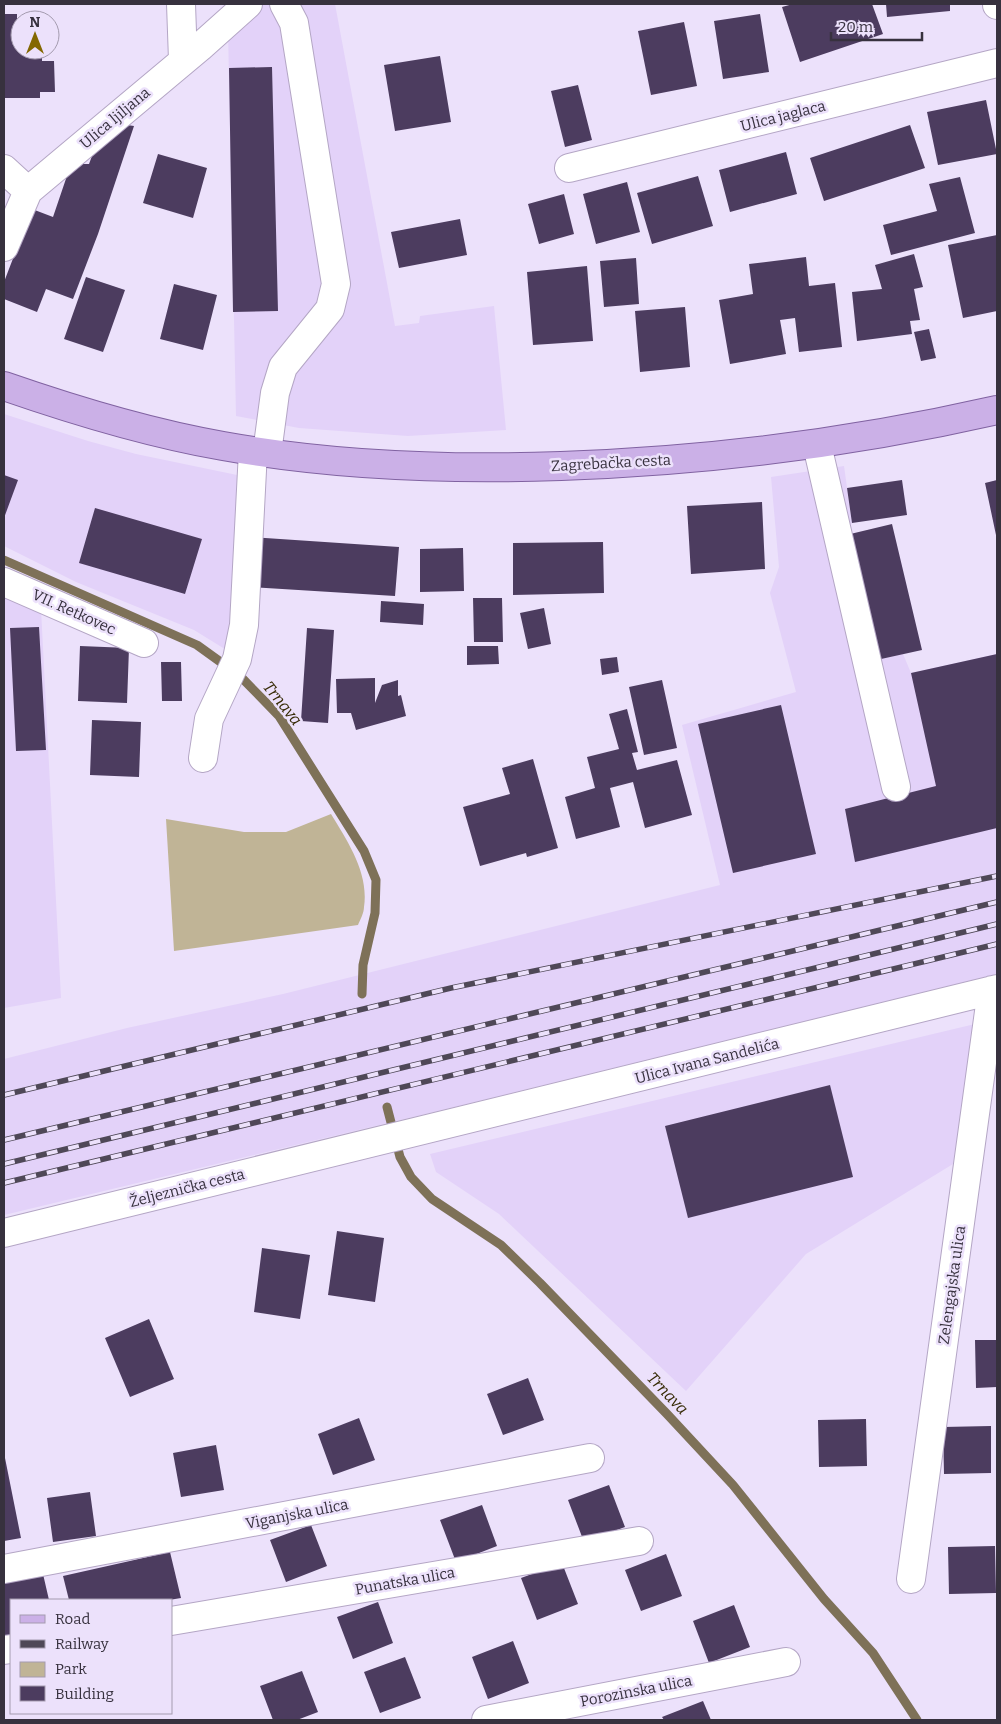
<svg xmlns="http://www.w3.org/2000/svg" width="1001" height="1724" font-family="Bitter,serif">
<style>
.built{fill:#e3d2f9}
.green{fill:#c0b496}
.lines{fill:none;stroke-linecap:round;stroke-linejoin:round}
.stream{stroke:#7e7158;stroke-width:9}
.building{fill:#4c3c5f}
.minor-casing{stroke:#b4a6c5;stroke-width:30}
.major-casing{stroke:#8062a1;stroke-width:30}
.minor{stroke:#fff;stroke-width:28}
.major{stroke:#cbb0e7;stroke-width:28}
.rail-casing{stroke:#4f4857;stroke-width:5.5}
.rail{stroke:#ece1fb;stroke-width:4;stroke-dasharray:11;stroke-linecap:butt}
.labels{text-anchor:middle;stroke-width:5;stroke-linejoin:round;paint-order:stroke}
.street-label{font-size:15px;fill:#37313e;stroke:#ece1fb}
.water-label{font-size:16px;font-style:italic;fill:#362a05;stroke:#ece1fb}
</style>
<rect width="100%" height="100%" fill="#ece1fb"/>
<path class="built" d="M261,4H335L395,326L419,323L420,316L494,306L506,430L408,436L299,428L236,416L228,30Z
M4,414L88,441L136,454L237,475L231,637L228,651L194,630L76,582L4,546Z
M844,466L852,523L842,536L872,661L903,654L911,673L997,654V974L492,1098L4,1215V1059L127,1028L283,994L720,885L682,725L796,692L770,593L779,567L771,477Z
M4,592L41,609L61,998L4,1008Z
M975,1024L953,1164L806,1254L686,1391L499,1214L436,1172L430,1154Z"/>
<path class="green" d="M331,814C348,842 369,873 364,907C364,913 360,920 358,925L174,951L166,819L244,832H286Z"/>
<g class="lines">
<path class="stream" d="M4,560L197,645L240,676L279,716L364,851L376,880L375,913L363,965L362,994
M387,1107L400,1157L411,1177L432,1199L501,1245L540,1283L667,1414L733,1485L824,1599L873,1653L917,1720"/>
</g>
<path class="building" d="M793,4H872L883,34L800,62L782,7Z
M886,4H950V11L887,17Z
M4,14H17V47H20V50H42V61H54L55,92H40V98H4Z
M760,14L769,72L723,79L714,21Z
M684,22L697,86L651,95L638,31Z
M440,56L451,122L395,131L384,65Z
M272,67L278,311L233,312L229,68Z
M578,85L592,140L565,147L551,91Z
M986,100L997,154L938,165L927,112Z
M120,124L134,126L98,234L73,299L46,289L37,312L4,299V282L32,209L53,217L71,164H89L95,148Z
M910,125L925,168L824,201L810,158Z
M786,152L797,194L730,212L719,170Z
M158,154L207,168L193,218L143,203Z
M698,176L713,226L652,244L637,193Z
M960,177L975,233L891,255L883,225L937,211L929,184Z
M627,182L640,232L596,244L583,194Z
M564,194L574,234L539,244L528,204Z
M460,219L467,255L399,268L391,232Z
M997,235V311L963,318L948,245Z
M914,254L923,287L914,289L920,320L910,321L912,334L857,341L852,292L882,289L875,265Z
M806,257L809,286L835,283L842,347L799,352L795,318L780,320L786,354L730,364L719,300L753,294L749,264Z
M636,258L639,304L604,307L600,261Z
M587,266L593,341L533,345L527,272Z
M86,277L125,290L103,352L64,339Z
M174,284L217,295L203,350L160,339Z
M685,307L690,367L640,372L635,311Z
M929,329L936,358L921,361L914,332Z
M4,475L18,480L4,518Z
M902,480L907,515L852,523L847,488Z
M997,480V535H996L985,483Z
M762,502L765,569L691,574L687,506Z
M95,508L202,539L185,594L79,563Z
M892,524L922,650L872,661L842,536Z
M252,537L399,547L395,596L249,587Z
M603,542L604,593L513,595V543Z
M463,548L464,591L420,592V549Z
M473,598H502L503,642H474Z
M381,601L424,604L423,625L380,622Z
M544,608L551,644L528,649L520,613Z
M39,627L46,750L16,751L10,628Z
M307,628L334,630L328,723L301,721Z
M80,646L129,648L127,703L78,701Z
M467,646H498L499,664L467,665Z
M997,654V828L855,862L845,809L936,786L911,673Z
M617,657L619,672L602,675L600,659Z
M161,662H181L182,701H162Z
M375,678V703L382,685L398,680V696L401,695L406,716L356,730L351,713H337L336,679Z
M662,680L677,748L644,755L629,687Z
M781,705L816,854L733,873L698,724Z
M627,709L638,752L632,753L637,770L677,760L692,815L645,828L633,782L610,788L620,827L576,839L565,797L595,788L587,757L619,749L609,714Z
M92,720L141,722L139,777L90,775Z
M533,759L558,848L527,857L526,853L480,866L463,807L510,794L502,768Z
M830,1085L853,1177L688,1218L665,1126Z
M337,1231L384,1238L375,1302L328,1295Z
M262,1248L310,1255L300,1319L254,1312Z
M149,1319L174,1379L130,1397L105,1338Z
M975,1340H997V1387L976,1388Z
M528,1378L544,1420L503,1435L487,1394Z
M359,1418L375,1460L333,1475L318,1434Z
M866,1419L867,1466L819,1467L818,1420Z
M991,1426V1473L944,1474L943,1427Z
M216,1445L224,1490L181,1497L173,1453Z
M4,1453L21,1538L4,1541Z
M609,1485L625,1527L584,1542L568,1500Z
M90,1492L96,1536L53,1542L47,1498Z
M482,1505L497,1546L456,1562L440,1520Z
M311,1525L327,1566L286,1582L270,1540Z
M995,1546L996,1593L949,1594L948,1547Z
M170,1552L181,1598L169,1600H69L63,1576Z
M666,1554L682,1596L641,1611L625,1570Z
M562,1563L578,1604L537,1620L521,1578Z
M43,1574L49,1600H11V1640L6,1641L4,1631V1583Z
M378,1602L393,1643L353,1659L337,1617Z
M734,1605L750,1647L709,1663L693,1621Z
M513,1641L529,1683L488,1699L472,1657Z
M405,1657L421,1698L380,1713L364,1672Z
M302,1671L318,1712L297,1720H273L260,1686Z
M703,1701L711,1720H664L662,1717Z"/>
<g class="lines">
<defs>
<path id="minor" d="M181,4L183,60
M997,4V5
M569,168L997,63
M4,169L28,191
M4,247L28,191L200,47L248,4
M817,445L896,787
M267,453L275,393L283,367L330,309L336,284L294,23L284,4
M4,582L144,643
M203,758L209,719L237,659L244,625L253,451
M4,1233L997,989
M4,1569L590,1458
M911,1579L992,990
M171,1621L639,1541
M4,1650L11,1649
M486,1720L786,1662"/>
<path id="major" d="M4,386C76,411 148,433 223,446C335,466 448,470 561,466C710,461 852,443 997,410"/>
</defs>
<use href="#minor" class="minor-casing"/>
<use href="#major" class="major-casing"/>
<use href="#minor" class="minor"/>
<use href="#major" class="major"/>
<defs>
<path id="rail" d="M4,1095L451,988L997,876
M4,1140L997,902
M4,1164L997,924
M4,1183L997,944"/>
</defs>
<use href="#rail" class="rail-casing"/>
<use href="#rail" class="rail"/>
</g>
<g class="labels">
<g class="street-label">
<text transform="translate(783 116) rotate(-14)" y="5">Ulica jaglaca</text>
<text transform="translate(115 118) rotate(-40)" y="5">Ulica ljiljana</text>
<text transform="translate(611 463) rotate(-3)" y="5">Zagrebačka cesta</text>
<text transform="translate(74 612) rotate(24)" y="5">VII. Retkovec</text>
<text transform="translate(707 1061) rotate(-14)" y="5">Ulica Ivana Sandelića</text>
<text transform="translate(187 1188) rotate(-14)" y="5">Željeznička cesta</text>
<text transform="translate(952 1285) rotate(-82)" y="5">Zelengajska ulica</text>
<text transform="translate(297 1514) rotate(-11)" y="5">Viganjska ulica</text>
<text transform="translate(405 1581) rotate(-10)" y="5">Punatska ulica</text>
<text transform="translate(636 1691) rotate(-11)" y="5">Porozinska ulica</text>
</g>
<g class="water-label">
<text transform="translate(283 703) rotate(51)" y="6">Trnava</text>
<text transform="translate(668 1393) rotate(46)" y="6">Trnava</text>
</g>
</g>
<rect width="1001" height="1724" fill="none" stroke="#37313e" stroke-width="10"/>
<rect x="10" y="1599" width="162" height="115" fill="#ece1fb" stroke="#a49baf"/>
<rect x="20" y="1615" width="25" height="8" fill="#cbb0e7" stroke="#a49baf"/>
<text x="55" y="1624" font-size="15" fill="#37313e">Road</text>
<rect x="20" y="1640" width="25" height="8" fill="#4f4857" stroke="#a49baf"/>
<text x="55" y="1649" font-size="15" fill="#37313e">Railway</text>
<rect x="20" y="1662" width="25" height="15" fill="#c0b496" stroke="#a49baf"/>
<text x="55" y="1674" font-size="15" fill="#37313e">Park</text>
<rect x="20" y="1686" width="25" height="15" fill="#4c3c5f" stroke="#a49baf"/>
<text x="55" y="1699" font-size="15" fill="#37313e">Building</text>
<g transform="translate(35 35)"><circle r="24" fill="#ece1fb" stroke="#a49baf"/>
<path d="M0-4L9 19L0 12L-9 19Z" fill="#846801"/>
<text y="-8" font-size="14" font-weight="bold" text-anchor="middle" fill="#37313e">N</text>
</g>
<path d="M831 32v8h91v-8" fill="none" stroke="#37313e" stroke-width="2.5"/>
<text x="838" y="32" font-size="15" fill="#37313e" stroke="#ece1fb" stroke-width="4" paint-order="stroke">20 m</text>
</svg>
